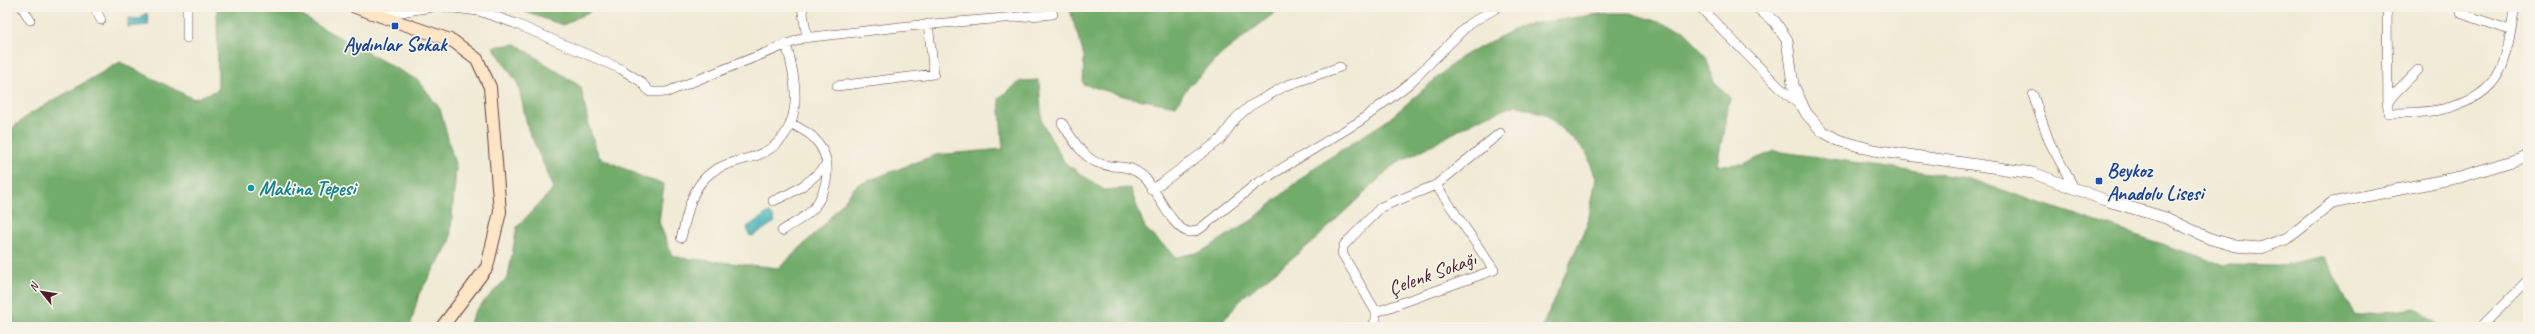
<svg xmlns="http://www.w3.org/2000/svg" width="2535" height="334" font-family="Caveat,sans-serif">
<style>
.forest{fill:#72ac6a;stroke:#5e664a}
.water{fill:#3cadb4;stroke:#436670}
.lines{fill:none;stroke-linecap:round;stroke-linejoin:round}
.minor-casing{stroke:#633e44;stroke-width:10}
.tertiary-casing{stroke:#633e44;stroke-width:12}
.secondary-casing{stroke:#633e44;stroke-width:14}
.minor{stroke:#fff;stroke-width:9}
.tertiary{stroke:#fff;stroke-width:11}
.secondary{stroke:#fde5c5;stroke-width:12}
.transit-dot{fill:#1a4fb4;stroke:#f7f3e8;stroke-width:1.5}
.culture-dot{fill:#0f9aa8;stroke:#f7f3e8;stroke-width:1.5}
.labels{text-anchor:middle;stroke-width:3.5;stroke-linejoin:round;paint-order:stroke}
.transit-label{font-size:20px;font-weight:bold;fill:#164399;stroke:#f7f3e8}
.culture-label{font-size:20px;font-weight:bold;fill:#0d838f;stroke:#f7f3e8;text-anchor:start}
.street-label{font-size:20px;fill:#4a1f2b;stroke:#f7f3e8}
</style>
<rect width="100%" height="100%" fill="#f7f3e8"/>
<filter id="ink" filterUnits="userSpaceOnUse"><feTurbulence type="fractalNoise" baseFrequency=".025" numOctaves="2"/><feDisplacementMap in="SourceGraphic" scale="8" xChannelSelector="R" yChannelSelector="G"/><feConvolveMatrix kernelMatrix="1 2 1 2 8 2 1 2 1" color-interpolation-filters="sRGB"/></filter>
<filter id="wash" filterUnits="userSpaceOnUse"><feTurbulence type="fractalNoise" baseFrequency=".012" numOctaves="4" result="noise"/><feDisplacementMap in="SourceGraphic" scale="16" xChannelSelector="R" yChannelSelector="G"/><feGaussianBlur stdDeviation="0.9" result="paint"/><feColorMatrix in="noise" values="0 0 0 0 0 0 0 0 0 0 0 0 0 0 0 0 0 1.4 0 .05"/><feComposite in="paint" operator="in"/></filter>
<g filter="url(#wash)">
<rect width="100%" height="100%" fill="#f0ebd5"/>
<path class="forest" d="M217,7H288L317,25L419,81L440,109L456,168L450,242L419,294L410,327H7V132L30,114L120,62L194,99L218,90Z
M510,7H598L563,25Z
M1069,7H1300L1278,10L1223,53L1187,88L1176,106L1127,97L1083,84L1084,56Z
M1607,13H1630L1684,30L1706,57L1714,81L1730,98L1717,165L1743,164L1775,151L1966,178L2225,265L2279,266L2324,256L2355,316L2416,308L2436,323L2435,327H1542L1588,222L1596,178L1586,152L1545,114L1516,105L1483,117L1391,167L1315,240L1243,297L1218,327H468L475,311L508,277L517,227L554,188L528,129L518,84L493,47L516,44L581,87L589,127L599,157L647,179L664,184L659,222L672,255L682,258L779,268L823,226L857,185L935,155L1003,149L999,98L1021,81L1039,80L1042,123L1065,163L1104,190L1130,188L1145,228L1176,257L1201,252L1252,220L1315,167L1388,120L1461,57L1523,25Z"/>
<path class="water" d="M147,13L149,25L128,27V18L141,19L143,15Z
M769,212L773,216L775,222L753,236L749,235L747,227Z"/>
</g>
<g filter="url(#ink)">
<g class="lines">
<defs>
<path id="minor" d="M22,7L30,20
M94,7L101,20
M445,7L479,11L514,23L621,69L640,81L650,92H667L803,38L909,26L1053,14
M802,7L807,38
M1700,7L1778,86L1803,108
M2387,7L2388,113C2429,114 2486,110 2503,64C2510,46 2511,25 2515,7
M2460,13L2510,30
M382,15L432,7
M187,38V7
M837,86L934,74L928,24
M2033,95L2049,141L2074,188
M2387,104L2394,94L2418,70
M1062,123C1071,137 1084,160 1101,164C1118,169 1128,163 1144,177C1156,188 1173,232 1190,232C1193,232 1198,230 1201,228L1256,184L1360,121L1409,84L1469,24L1498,7
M1436,185L1500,133
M1152,190L1220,140L1236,118L1250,106L1285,86L1340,67
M773,201C795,192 812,182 827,163
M782,231C791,224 807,217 814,208C830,186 833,158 814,138C808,132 798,127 790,123
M681,238C687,218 689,195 704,179C718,163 739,162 758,155C806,136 798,84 786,44
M1372,327L1376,320V312L1342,253L1344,245L1381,207L1436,185L1494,270L1376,312
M2481,327L2528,280"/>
<path id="tertiary" d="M1757,7L1775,22L1787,40L1793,85L1806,113L1822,131L1838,140L1873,150L2033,173L2105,200L2166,218L2211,239L2236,246L2260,248L2288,238L2332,203L2460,177L2528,156"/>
<path id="secondary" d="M355,7L453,41L477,59L490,87L500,212L487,267L442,327"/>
</defs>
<use href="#minor" class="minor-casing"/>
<use href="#tertiary" class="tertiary-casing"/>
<use href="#secondary" class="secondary-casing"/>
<use href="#minor" class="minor"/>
<use href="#tertiary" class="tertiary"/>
<use href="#secondary" class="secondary"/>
</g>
</g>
<g class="transit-dot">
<rect x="391" y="22" width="8" height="8" rx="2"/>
<rect x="2095" y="177" width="8" height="8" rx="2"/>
</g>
<circle class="culture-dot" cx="251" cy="188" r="4"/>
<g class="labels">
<g class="transit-label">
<text x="395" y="51">Aydınlar Sokak</text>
<text x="2107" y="177" text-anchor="start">Beykoz<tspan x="2107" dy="23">Anadolu Lisesi</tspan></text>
</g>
<g class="culture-label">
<text x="259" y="195">Makina Tepesi</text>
</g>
<g class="street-label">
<text transform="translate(1432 273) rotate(-20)" y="7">Çelenk Sokağı</text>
</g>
</g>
<rect width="2535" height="334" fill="none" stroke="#f7f3e8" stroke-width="24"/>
<g transform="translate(42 292) rotate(300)" stroke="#f7f3e8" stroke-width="3" paint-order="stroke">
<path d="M0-3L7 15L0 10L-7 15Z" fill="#4a1f2b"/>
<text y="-6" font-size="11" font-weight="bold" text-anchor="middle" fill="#4a1f2b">N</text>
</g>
</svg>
